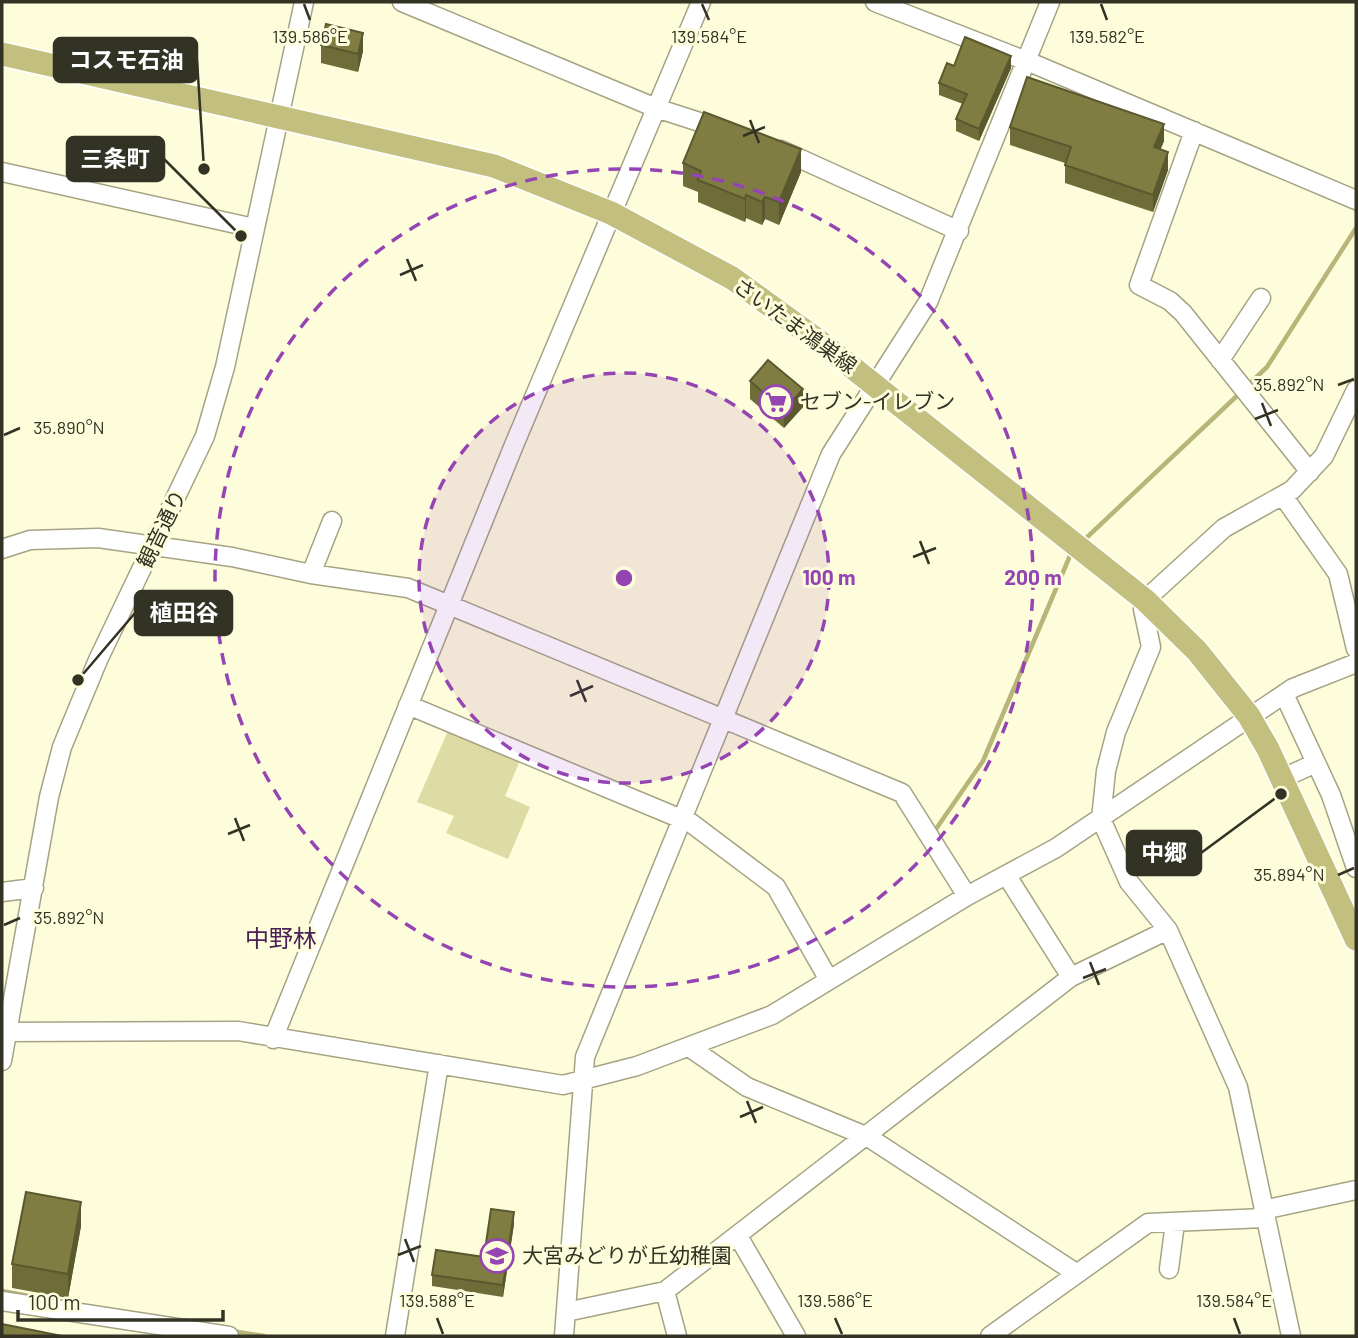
<svg xmlns="http://www.w3.org/2000/svg" width="1358" height="1338" font-family="Barlow,'Noto Sans JP',sans-serif">
<style>
.green{fill:#dedca5}
.lines{fill:none;stroke-linecap:round;stroke-linejoin:round}
.stream{stroke:#b8b578;stroke-width:4.5}
.minor-casing{stroke:#a5a384;stroke-width:21}
.major-casing{stroke:#fff;stroke-width:26}
.minor{stroke:#fff;stroke-width:18}
.major{stroke:#c3bf7e;stroke-width:23}
.wall{fill:#6e6c39}
.shaded-wall{fill:#5a582e}
.building{fill:#807d42;stroke:#5a582e;stroke-width:2}
.ticks{fill:none;stroke:#323225;stroke-width:2.5}
.ring{fill:none;stroke:#9544b3;stroke-width:3.5;stroke-dasharray:12 9}
.labels{text-anchor:middle;stroke-width:6;stroke-linejoin:round;paint-order:stroke}
.street-label{font-size:21px;fill:#323225;stroke:#fefddb}
.poi-label{font-size:21px;fill:#323225;stroke:#fefddb;text-anchor:start}
.quarter-label{font-size:24px;fill:#482157;stroke:#fefddb}
.ticks-label{font-size:18px;text-anchor:middle;fill:#323225;stroke:#fefddb;stroke-width:6;stroke-linejoin:round;paint-order:stroke}
.centre{fill:#9544b3;stroke:#fefddb;stroke-width:3.5}
.ring-label{font-size:21px;text-anchor:middle;font-weight:bold;fill:#9544b3;stroke:#fefddb;stroke-width:6;stroke-linejoin:round;paint-order:stroke}
.leader{fill:none;stroke:#323225;stroke-width:2.5}
.callout-dot{fill:#323225;stroke:#fefddb;stroke-width:2.5}
.callout{fill:#323225;stroke:#323225;stroke-width:2.5}
.callout-label{font-size:23px;text-anchor:middle;font-weight:bold;fill:#fff}
</style>
<rect width="100%" height="100%" fill="#fefddb"/>
<path class="green" d="M450,726L521,758L505,796L530,807L508,859L446,833L454,816L417,802Z"/>
<g class="lines">
<path class="stream" d="M1246,387L1267,367L1356,228
M1083,541L1240,393
M936,829L983,761L1072,551
M2,1291L50,1300
M231,1331L264,1336"/>
<defs>
<path id="minor" d="M402,2L656,108L721,129
M875,2L1034,64L1356,200
M1194,131L1139,285L1170,301L1183,313L1310,472
M781,150L959,231
M2,172L254,228
M1220,360L1261,298
M1283,496L1338,574L1356,649
M2,549L30,540L98,538L232,557L311,574L408,588L902,793L967,896
M311,574L332,521
M1284,694L1331,795L1356,868
M408,705L691,823L776,887L829,980
M1283,778L1316,763
M1007,876L1071,977
M2,892L34,888
M2,1032L238,1031L563,1085L637,1066L772,1015L967,896L1056,848L1293,688L1356,663
M273,1039L514,445L701,2
M689,1047L747,1087L868,1137L1076,1273
M2,1061L49,797L62,747L98,660L205,436L225,367L304,2
M1263,1210L1356,1190
M738,1236L796,1336
M1169,1269L1175,1223
M665,1291L677,1336
M2,1301L229,1336
M566,1312L665,1291L1071,977L1168,930
M395,1336L439,1064
M564,1336L585,1057L831,454L928,302L1050,2
M990,1336L1148,1223L1264,1218
M1291,1336L1238,1087L1168,930L1129,882L1101,819L1106,771L1116,732L1151,647L1143,609L1145,600L1224,528L1292,490L1324,456L1356,390"/>
<path id="major" d="M2,54L494,166L611,213L732,278L819,341L1145,600L1197,651L1249,716L1268,749L1356,939"/>
</defs>
<use href="#minor" class="minor-casing"/>
<use href="#major" class="major-casing"/>
<use href="#minor" class="minor"/>
<use href="#major" class="major"/>
</g>
<path class="wall" d="M321,45L363,51L358,72L321,63Z
M954,66L1011,68L979,141L956,131V119L963,104L939,95V83Z
M1010,127L1164,141L1160,150L1168,170L1153,212L1065,183V163L1010,145Z
M683,163L801,172L779,225L765,219L762,225L746,218L745,222L698,202V192L683,186Z
M750,381L803,407L784,428L750,399Z
M514,1224L503,1297L432,1286V1275L484,1257Z
M81,1226L68,1298L12,1288V1264Z"/>
<path class="shaded-wall" d="M363,33V51L358,72V54Z
M1011,56V68L979,141V129Z
M1164,124V141L1154,165V147Z
M801,149V172L779,225V202Z
M1168,152V170L1153,212V195Z
M746,195V218L745,222V199Z
M765,197V219L762,225V202Z
M803,389V407L784,428V410Z
M81,1202V1226L68,1298V1274Z
M514,1212V1224L503,1297V1285Z"/>
<path class="building" d="M326,24L363,33L358,54L321,45Z
M965,37L1011,56L979,129L956,119L967,94L939,83L947,63L954,66Z
M1027,77L1164,124L1154,147L1168,152L1153,195L1065,165L1071,147L1010,127Z
M704,112L801,149L779,202L765,197L762,202L746,195L745,199L698,180L701,171L683,163Z
M768,360L803,389L784,410L750,381Z
M26,1192L81,1202L68,1274L12,1264Z
M491,1209L514,1212L503,1285L432,1275L436,1250L484,1257Z
M2,1324L62,1336H2Z"/>
<path class="ticks" d="M304,4L310,20M702,4L709,20M1101,4L1107,20M750,120L759,143M743,136L765,127M407,259L416,281M400,275L423,265M1338,385L1354,379M1262,403L1271,426M1255,419L1278,410M4,435L20,428M920,541L929,564M913,557L936,548M577,680L586,702M570,696L593,686M235,818L244,841M228,834L250,825M1338,875L1354,868M4,925L20,918M1090,962L1099,985M1083,978L1106,969M747,1101L756,1123M740,1117L763,1107M405,1239L414,1262M398,1255L421,1246M437,1318L443,1334M835,1318L842,1334M1234,1318L1240,1334"/>
<circle cx="624" cy="578" r="205" fill="#9544b3" fill-opacity=".12"/>
<g class="ring">
<circle cx="624" cy="578" r="205"/>
<circle cx="624" cy="578" r="409"/>
</g>
<defs>
<symbol id="supermarket-ring" viewBox="-11 -11 22 22"><circle r="9.5" fill="#fefddb" stroke="#9544b3" stroke-width="1.5"/><path d="M-6-5.5h2.5l.6 2H6L4.5 2H-2.5L-4.4-4H-6ZM-1.5 3.2a1.3 1.3 0 1 0 .1 0ZM3 3.2a1.3 1.3 0 1 0 .1 0Z" fill="#9544b3"/></symbol>
<symbol id="school-ring" viewBox="-11 -11 22 22"><circle r="9.5" fill="#fefddb" stroke="#9544b3" stroke-width="1.5"/><path d="M0-5L7-2L0 1L-7-2ZM-4 1L0 2.5L4 1V4Q0 6-4 4Z" fill="#9544b3"/></symbol>
</defs>
<g fill-rule="evenodd">
<use href="#supermarket-ring" x="757" y="383" width="38" height="38"/>
<use href="#school-ring" x="478" y="1237" width="38" height="38"/>
</g>
<g class="labels">
<g class="street-label">
<text transform="translate(795 326) rotate(36)" y="7">さいたま鴻巣線</text>
<text transform="translate(162 529) rotate(-64)" y="7">観音通り</text>
</g>
<g class="poi-label">
<text x="800" y="409">セブン-イレブン</text>
<text x="522" y="1263">大宮みどりが丘幼稚園</text>
</g>
<g class="quarter-label">
<text x="281" y="947">中野林</text>
</g>
</g>
<g class="ticks-label">
<text x="310" y="43">139.586°E</text>
<text x="709" y="43">139.584°E</text>
<text x="1107" y="43">139.582°E</text>
<text x="1289" y="391">35.892°N</text>
<text x="69" y="434">35.890°N</text>
<text x="1289" y="881">35.894°N</text>
<text x="69" y="924">35.892°N</text>
<text x="437" y="1307">139.588°E</text>
<text x="835" y="1307">139.586°E</text>
<text x="1234" y="1307">139.584°E</text>
</g>
<circle cx="624" cy="578" r="10" class="centre"/>
<g class="ring-label">
<text x="829" y="585">100 m</text>
<text x="1033" y="585">200 m</text>
</g>
<path class="leader" d="M204 169L197 60M241 236L164 159M78 680L135 613M1281 794L1201 853"/>
<g class="callout-dot">
<circle cx="204" cy="169" r="7"/>
<circle cx="241" cy="236" r="7"/>
<circle cx="78" cy="680" r="7"/>
<circle cx="1281" cy="794" r="7"/>
</g>
<g class="callout">
<rect x="54" y="38" width="143" height="44" rx="7"/>
<rect x="67" y="137" width="97" height="44" rx="7"/>
<rect x="135" y="591" width="97" height="44" rx="7"/>
<rect x="1127" y="831" width="74" height="44" rx="7"/>
</g>
<g class="callout-label">
<text x="126" y="68">コスモ石油</text>
<text x="115" y="167">三条町</text>
<text x="184" y="621">植田谷</text>
<text x="1164" y="861">中郷</text>
</g>
<rect width="1358" height="1338" fill="none" stroke="#323225" stroke-width="7"/>
<path d="M18 1310v10h205v-10" fill="none" stroke="#323225" stroke-width="3.5"/>
<text x="28" y="1310" font-size="21" fill="#323225" stroke="#fefddb" stroke-width="5" paint-order="stroke">100 m</text>
</svg>
